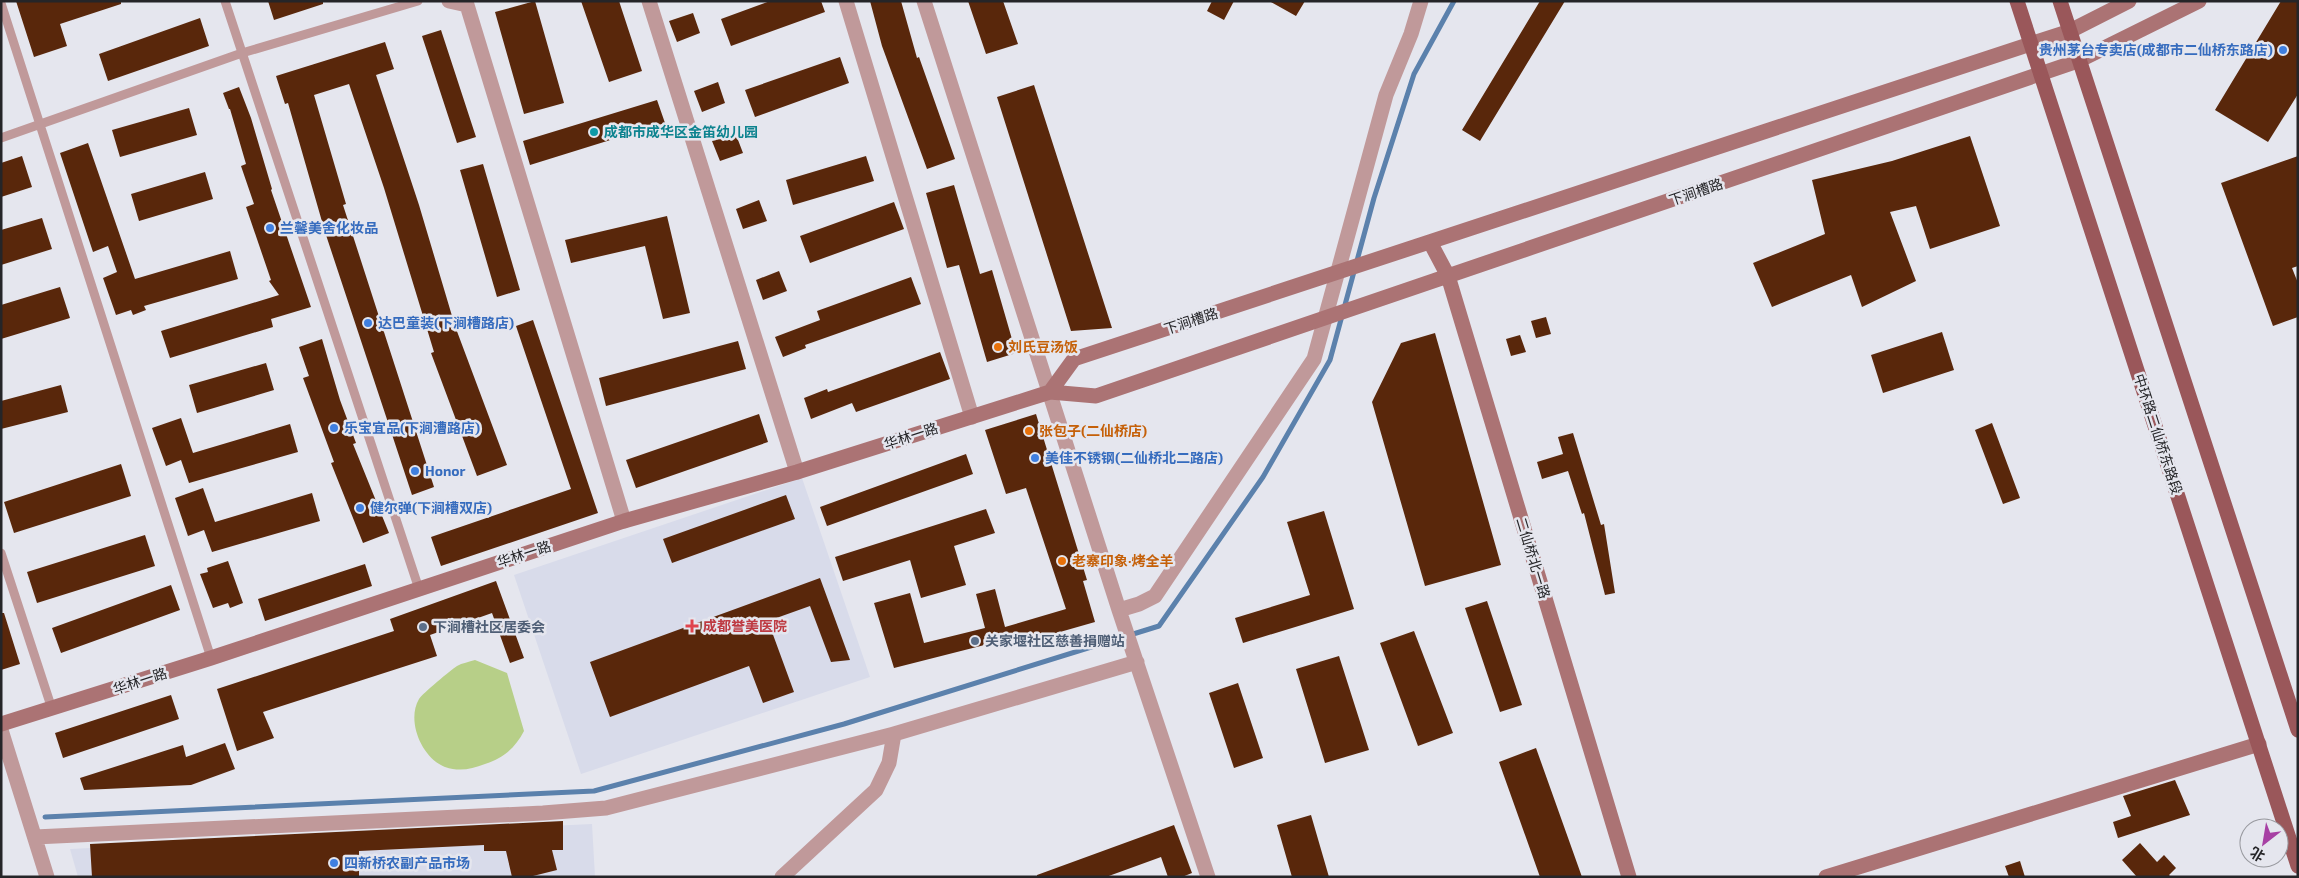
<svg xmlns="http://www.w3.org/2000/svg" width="2299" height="878" font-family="'Exo 2','Noto Sans SC',sans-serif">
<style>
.built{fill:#d8dbea}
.green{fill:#b7cf88}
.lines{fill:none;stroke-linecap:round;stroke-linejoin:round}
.stream{stroke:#5b81ac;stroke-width:5}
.building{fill:#59270b}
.lane{stroke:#c0999a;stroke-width:9}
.street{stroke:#c0999a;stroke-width:15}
.secondary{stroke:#ab7374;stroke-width:15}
.primary{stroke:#9a575a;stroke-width:15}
.shop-dot{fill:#3f7fe0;stroke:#e5e6ee;stroke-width:2}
.culture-dot{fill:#0f9aa8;stroke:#e5e6ee;stroke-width:2}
.food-dot{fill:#e8710a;stroke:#e5e6ee;stroke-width:2}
.health-dot{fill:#e0444e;stroke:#e5e6ee;stroke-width:2}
.service-dot{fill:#5c6f8a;stroke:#e5e6ee;stroke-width:2}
.labels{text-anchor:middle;stroke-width:5;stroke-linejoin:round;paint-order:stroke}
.shop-label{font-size:14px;font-weight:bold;fill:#366cbe;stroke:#e5e6ee;text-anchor:start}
.culture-label{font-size:14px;font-weight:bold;fill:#0d838f;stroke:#e5e6ee;text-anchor:start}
.street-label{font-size:14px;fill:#252528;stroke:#e5e6ee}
.food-label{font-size:14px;font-weight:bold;fill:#c56008;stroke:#e5e6ee;text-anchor:start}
.health-label{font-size:14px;font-weight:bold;fill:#be3a42;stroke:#e5e6ee;text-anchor:start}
.service-label{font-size:14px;font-weight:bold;fill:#4e5e75;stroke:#e5e6ee;text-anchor:start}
</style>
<rect width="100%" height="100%" fill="#e5e6ee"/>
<path class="built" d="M802,478L870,677L581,774L514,575Z
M592,824L595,877H78L70,849Z"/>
<path class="green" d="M475,660L507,673L524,731C515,748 504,758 485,764C471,769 460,772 445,767C422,758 406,721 419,699C423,693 451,670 457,666C462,663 469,662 475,660Z"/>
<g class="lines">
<path class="stream" d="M45,817L594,791L844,724L1159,626L1263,477L1330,360L1374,198L1414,74L1454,1"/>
</g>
<path class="building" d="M16,1H121V4L60,24L67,46L34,57Z
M268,1H323V4L274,20Z
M535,1L564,103L524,114L495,12Z
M581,1H619L642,71L609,82Z
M770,1H821L825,12L731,46L721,19Z
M870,1H901L917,58L919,57L955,159L927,169L882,46Z
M968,1H1003L1018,44L986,54Z
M1212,1H1234L1224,20L1207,11Z
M1269,1H1305L1296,16Z
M1540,1H1565L1480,141L1462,130Z
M2281,1H2298V94L2268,142L2215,110Z
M693,13L700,33L677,42L669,21Z
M200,18L209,46L108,81L99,54Z
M441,30L476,137L457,143L422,36Z
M385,42L394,69L376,75L419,205L455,326L507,465L477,476L431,353L434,352L384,188L349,84L314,95L346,204L343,205L434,487L412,495L325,232L288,103L285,104L276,76Z
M840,57L849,83L755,117L745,90Z
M718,82L725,103L702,112L694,91Z
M1034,85L1112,328L1071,331L997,97Z
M239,87L251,118L272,189L271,190L311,307L271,319L273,327L170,358L161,331L279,295L269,281L271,280L246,207L254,204L241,166L246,164L230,109H229L223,93Z
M657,100L665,123L530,165L523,141Z
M189,108L197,135L120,157L112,130Z
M735,132L743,153L720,161L712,141Z
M1970,136L2000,226L1930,249L1916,206L1890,212L1916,281L1862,307L1851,275L1772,307L1753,263L1825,234L1812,180L1892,161Z
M88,143L135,279L230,251L238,279L144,306L146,310L133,315L131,310L116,315L103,278L117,272L108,246L93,252L60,153Z
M22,156L32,187L1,197V163Z
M866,156L874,181L793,205L786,180Z
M2298,156V266L2292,268L2298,283V317L2273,326L2221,183Z
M483,164L520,290L497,297L460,170Z
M205,172L213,199L139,221L131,194Z
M954,185L980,274L992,270L1016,353L987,362L959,265L947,268L926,193Z
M759,200L767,221L743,229L736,209Z
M894,202L904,229L810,263L800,236Z
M667,216L690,313L663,319L645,246L571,263L565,240Z
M42,218L52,249L1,265V230Z
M779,271L787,291L763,300L756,280Z
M911,277L921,304L805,345L806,348L783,357L775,337L820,320L817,311Z
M60,287L70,318L1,339V305Z
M1546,317L1551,334L1536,338L1531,321Z
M533,320L598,513L441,566L431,537L571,489L516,326Z
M1942,332L1954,370L1883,393L1871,355Z
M1435,333L1501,565L1425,586L1372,402L1401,343Z
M1520,335L1526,352L1511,356L1506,339Z
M322,339L340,400L356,443L353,444L389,533L363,543L331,463L334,462L303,378L309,376L299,347Z
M738,341L746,369L606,406L599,378Z
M940,352L950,379L856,412L852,403L811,419L804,398L827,389L828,392Z
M266,363L274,390L197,413L189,385Z
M61,385L68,412L1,429V401Z
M759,414L768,442L636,488L626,460Z
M1036,414L1087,580L1083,581L1095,622L1018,644L1016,637L894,668L874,603L910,593L924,643L985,628L976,594L995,589L1005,627L1066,609L1026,488L1006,494L985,430Z
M181,418L193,453L290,424L298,452L189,483L181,460L166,466L152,428Z
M1992,423L2020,498L2003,504L1975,430Z
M1573,433L1601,525L1604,524L1615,593L1605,595L1584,513L1582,514L1568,471L1542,479L1537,462L1563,454L1558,437Z
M966,454L973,474L827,526L820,507Z
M121,464L131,496L14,533L4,502Z
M203,488L215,522L312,493L320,521L212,552L204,530L188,536L175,498Z
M786,495L795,519L672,563L663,539Z
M986,509L995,533L954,546L966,585L921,598L910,560L843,581L835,557Z
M1324,511L1354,609L1243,643L1235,618L1310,595L1287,522Z
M145,535L155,566L37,603L27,572Z
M228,561L243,603L230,608L228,603L213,608L200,574L208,572L207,568Z
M365,564L372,586L265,621L258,599Z
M820,578L850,660L831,662L810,606L768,621L794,692L763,703L749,666L610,717L590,662Z
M496,581L524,658L510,663L492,613L430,635L437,656L263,712L274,738L237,751L217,689L394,631L390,619Z
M171,585L180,610L61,653L52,628Z
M1487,601L1522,705L1500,712L1465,608Z
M1,613H4L20,664L1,670Z
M1414,631L1453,733L1418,746L1380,643Z
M1339,656L1369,750L1325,763L1296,669Z
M1238,683L1263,758L1234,768L1209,693Z
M171,695L179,719L63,758L55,733Z
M225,743L235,769L191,785L84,790L80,778L183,745L186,757Z
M1536,748L1582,877H1540L1499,762Z
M2175,780L2190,815L2118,838L2113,822L2131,816L2123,796Z
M1311,815L1329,877H1292L1277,825Z
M563,821V850H552L557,870L529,877H512L506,851H484V845L359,851V877H92L90,844Z
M1174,825L1192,873L1182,877H1168L1161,857L1106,877H1037V875Z
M2140,843L2157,862L2164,855L2176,868L2169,875L2171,877H2137L2122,860Z
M2020,861L2025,877H2009L2005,866Z"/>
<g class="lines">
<path class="lane" d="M225,1L419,589
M1,3L211,658
M1,138L242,53L418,1
M1,553L52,709"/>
<path class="street" d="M449,1L467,5L624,521
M649,1L797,472
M846,1L972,417
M924,1L1119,610L1208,877
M1119,610L1139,604L1155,596L1314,359L1386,95L1411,34L1421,1
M1,730L47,877
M35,837L543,813L606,808L894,734L1137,662
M782,877L876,790L889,763L894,734"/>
<path class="secondary" d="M1430,242L1448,276L1629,877
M1050,392L1074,359L2070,31L2129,1
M1,724L211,658L624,521L797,472L1050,392L1096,396L2078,61L2199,1
M1826,877L2259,744"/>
<path class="primary" d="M2017,1L2298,866
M2060,1L2298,730"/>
</g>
<g class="shop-dot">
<circle cx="2283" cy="50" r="5"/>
<circle cx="270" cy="228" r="5"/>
<circle cx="368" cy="323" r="5"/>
<circle cx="334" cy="428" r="5"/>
<circle cx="1035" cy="458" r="5"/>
<circle cx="415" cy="471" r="5"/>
<circle cx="360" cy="508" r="5"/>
<circle cx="334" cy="863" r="5"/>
</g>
<circle class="culture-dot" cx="594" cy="132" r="5"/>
<g class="food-dot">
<circle cx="998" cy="347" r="5"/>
<circle cx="1029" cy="431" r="5"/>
<circle cx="1062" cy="561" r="5"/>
</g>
<path class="health-dot" d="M689.5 618.5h5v5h5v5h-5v5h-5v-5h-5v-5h5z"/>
<g class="service-dot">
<circle cx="423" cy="627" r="5"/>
<circle cx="975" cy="641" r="5"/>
</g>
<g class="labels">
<g class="shop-label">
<text x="2273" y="55" text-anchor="end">贵州茅台专卖店(成都市二仙桥东路店)</text>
<text x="280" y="233">兰馨美舍化妆品</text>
<text x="378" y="328">达巴童装(下涧槽路店)</text>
<text x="344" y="433">乐宝宜品(下涧漕路店)</text>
<text x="1045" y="463">美佳不锈钢(二仙桥北二路店)</text>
<text x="425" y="476">Honor</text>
<text x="370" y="513">健尔弹(下涧槽双店)</text>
<text x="344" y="868">四新桥农副产品市场</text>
</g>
<g class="culture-label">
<text x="604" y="137">成都市成华区金笛幼儿园</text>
</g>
<g class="street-label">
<text transform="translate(1696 192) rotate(-19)" y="5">下涧槽路</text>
<text transform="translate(1191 321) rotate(-18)" y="5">下涧槽路</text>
<text transform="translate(2158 434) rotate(72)" y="5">中环路二仙桥东路段</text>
<text transform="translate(911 436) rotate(-18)" y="5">华林一路</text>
<text transform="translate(524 554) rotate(-18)" y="5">华林一路</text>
<text transform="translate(1533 558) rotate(73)" y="5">二仙桥北一路</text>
<text transform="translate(140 681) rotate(-18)" y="5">华林一路</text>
</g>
<g class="food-label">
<text x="1008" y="352">刘氏豆汤饭</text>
<text x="1039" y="436">张包子(二仙桥店)</text>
<text x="1072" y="566">老寨印象·烤全羊</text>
</g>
<g class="health-label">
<text x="703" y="631">成都誉美医院</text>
</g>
<g class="service-label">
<text x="433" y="632">下涧槽社区居委会</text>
<text x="985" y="646">关家堰社区慈善捐赠站</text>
</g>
</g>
<rect width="2299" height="878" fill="none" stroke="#252528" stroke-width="5"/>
<g transform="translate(2264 843) rotate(211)"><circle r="24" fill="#e5e6ee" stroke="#98999f"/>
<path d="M0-4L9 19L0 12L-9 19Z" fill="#a740a4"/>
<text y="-8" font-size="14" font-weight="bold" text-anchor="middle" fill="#252528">北</text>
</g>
</svg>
